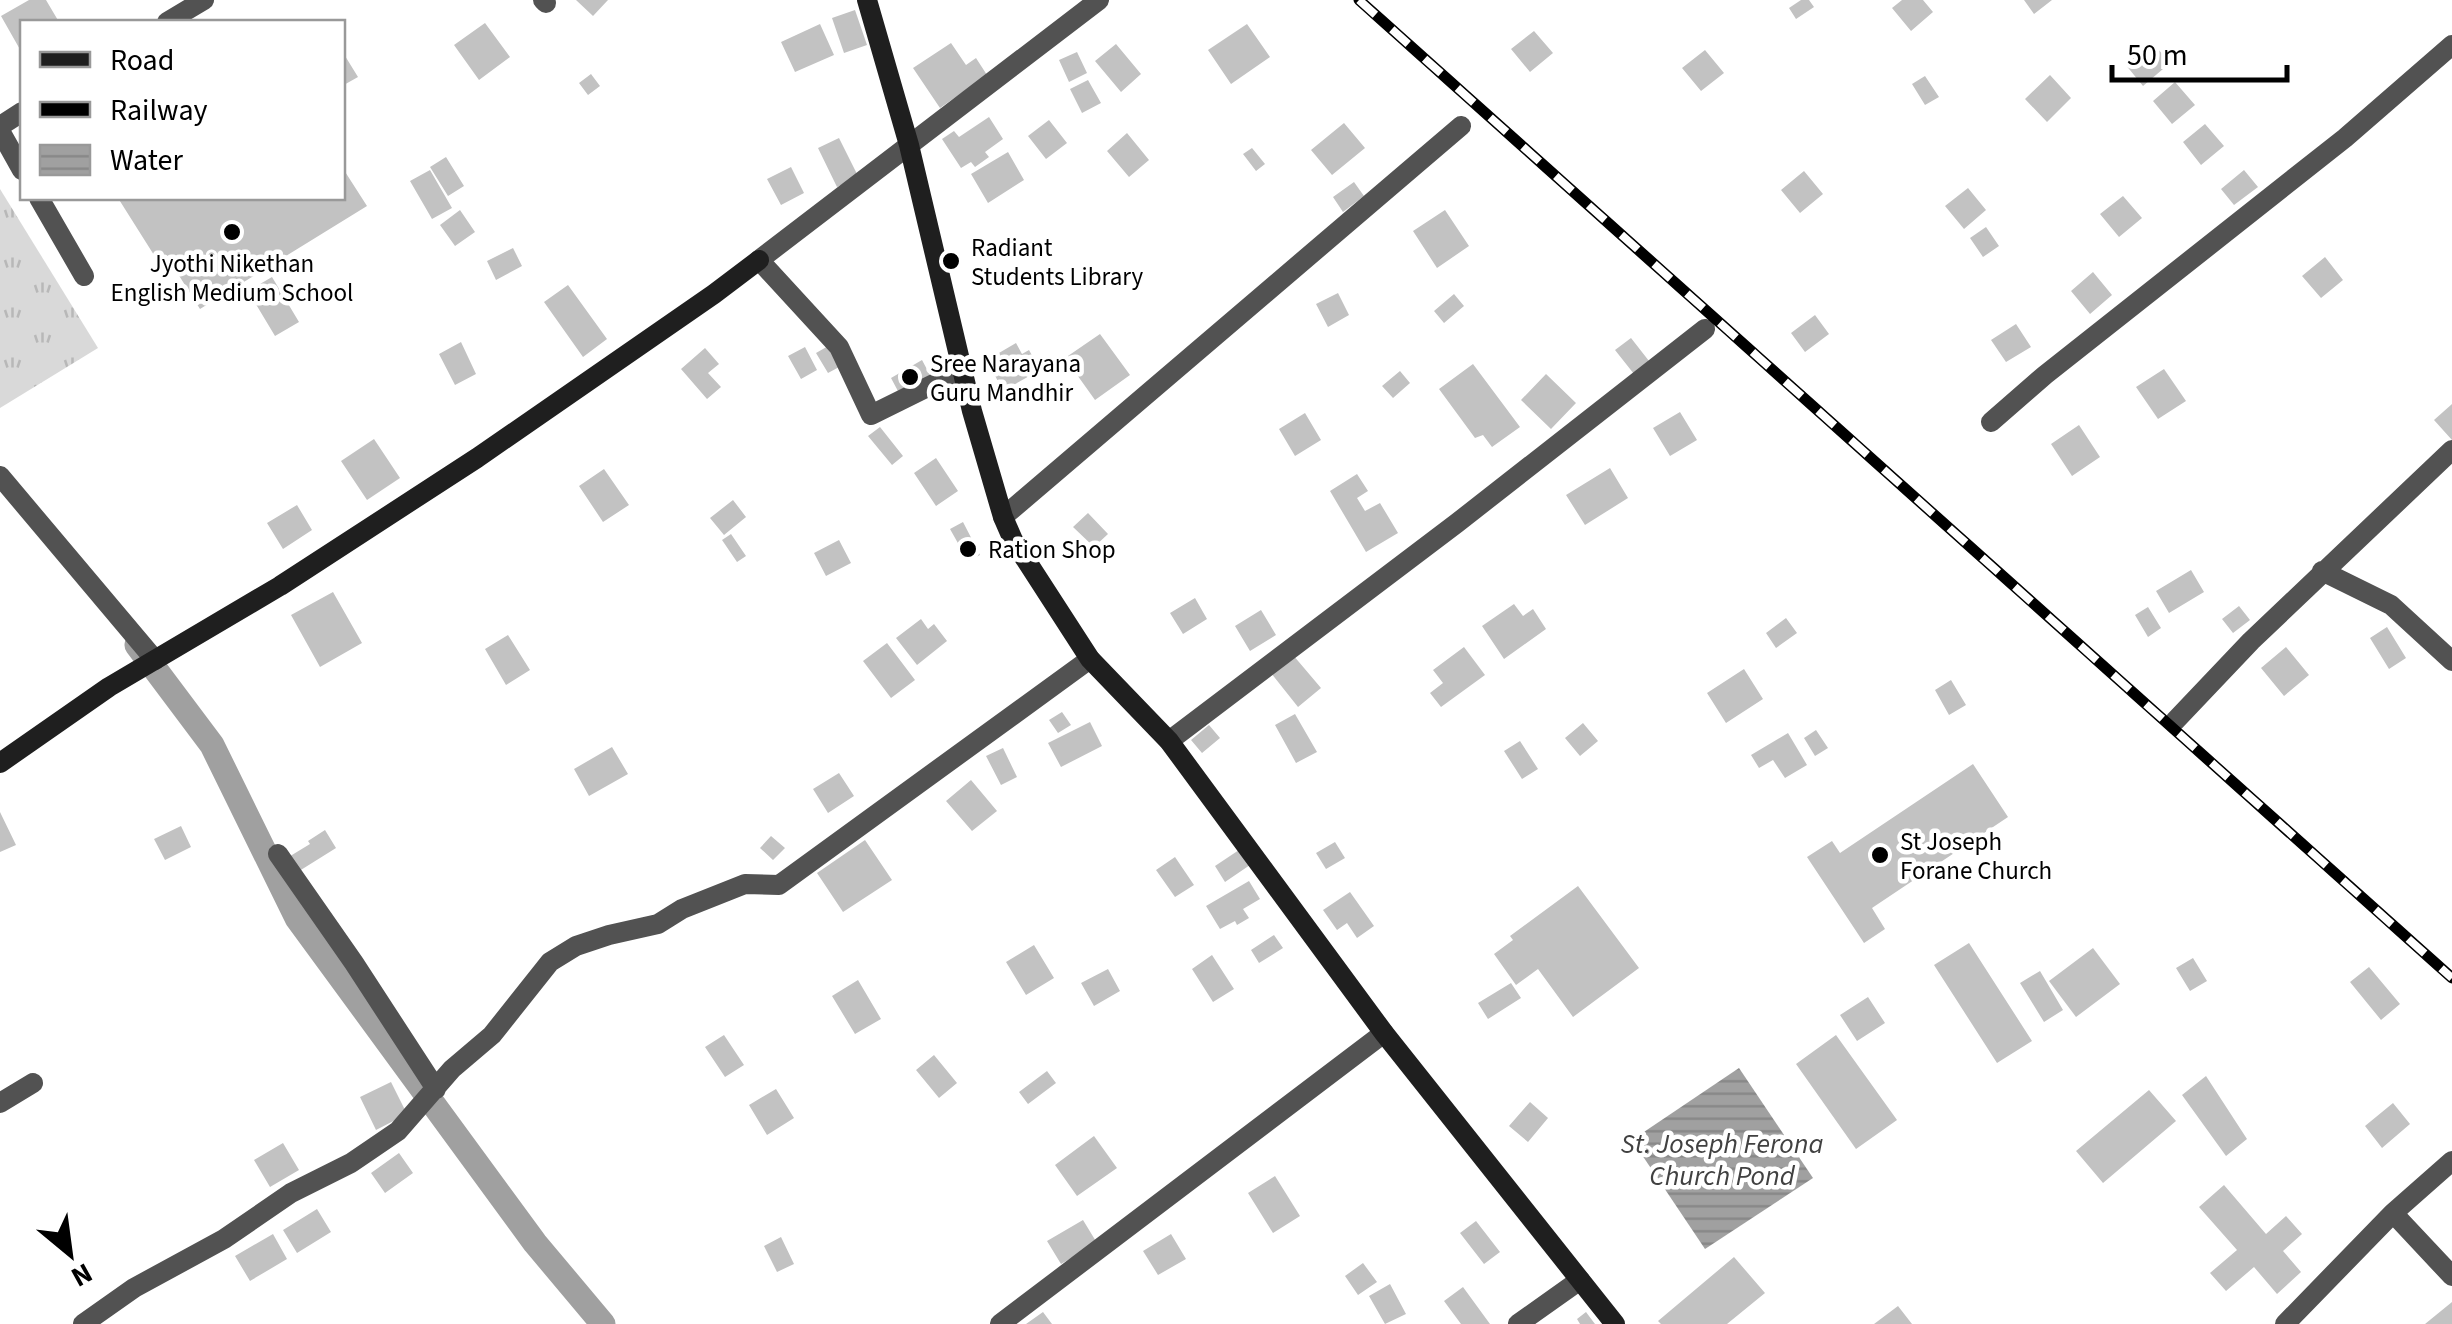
<svg xmlns="http://www.w3.org/2000/svg" width="2452" height="1324" font-family="'Source Sans 3',sans-serif">
<style>
.grass{fill:url(#grass-tufts)}
.water{fill:url(#water-rules)}
.lines{fill:none;stroke-linecap:round;stroke-linejoin:round}
.canal{stroke:#a0a0a0;stroke-width:25}
.building{fill:#c2c2c2}
.street{stroke:#525252;stroke-width:20}
.secondary{stroke:#1f1f1f;stroke-width:20}
.rail-casing{stroke:#000;stroke-width:11}
.rail{stroke:#fff;stroke-width:8;stroke-dasharray:22;stroke-linecap:butt}
.poi-dot{fill:#000;stroke:#fff;stroke-width:4}
.labels{text-anchor:middle;stroke-width:9;stroke-linejoin:round;paint-order:stroke}
.poi-label{font-size:25px;fill:#000;stroke:#fff;text-anchor:start}
.water-label{font-size:28px;font-style:italic;fill:#414141;stroke:#fff}
</style>
<defs>
<pattern id="grass-tufts" width="24" height="20" patternUnits="userSpaceOnUse" patternTransform="scale(2.5)"><rect width="24" height="20" fill="#d9d9d9"/><path d="M3 7l-1-3M5 7V3M7 7l1-3M15 17l-1-3M17 17v-4M19 17l1-3" fill="none" stroke="#b8b8b8"/></pattern>
<pattern id="water-rules" width="6" height="5" patternUnits="userSpaceOnUse" patternTransform="scale(2.5)"><rect width="6" height="5" fill="#a0a0a0"/><path d="M0 2.5h6" fill="none" stroke="#888"/></pattern>
</defs>
<rect width="100%" height="100%" fill="#fff"/>
<path class="grass" d="M0,189L98,348L0,408Z"/>
<path class="water" d="M1739,1068L1813,1178L1705,1249L1632,1140Z"/>
<g class="lines">
<path class="canal" d="M137,645L212,745L297,918L535,1243L603,1324"/>
</g>
<path class="building" d="M29,0H46L59,22H22V53L1,16Z
M576,0H608L593,16Z
M1801,0H1809L1814,7L1796,19L1789,8Z
M1902,0H1923L1933,12L1911,31L1892,8Z
M2024,0H2052L2034,14Z
M855,10L867,45L844,53L832,18Z
M485,23L510,57L479,80L454,45Z
M820,24L834,55L795,72L781,42Z
M1247,24L1270,57L1231,84L1208,50Z
M1534,31L1553,53L1530,72L1511,49Z
M2152,42L2170,63L2143,86L2125,64Z
M951,43L966,65L976,58L987,75L940,108L913,68Z
M1116,44L1141,74L1121,92L1095,61Z
M1705,50L1724,73L1701,91L1682,68Z
M342,51L358,77L342,86Z
M1077,52L1087,73L1069,82L1059,60Z
M591,74L600,86L588,95L579,83Z
M2050,75L2071,98L2047,122L2025,99Z
M1925,76L1939,97L1925,105L1912,84Z
M1088,80L1101,103L1082,113L1070,89Z
M2175,82L2195,105L2172,124L2153,101Z
M989,117L1003,139L985,152L989,157L975,167L971,162L961,168L942,139L954,131L959,137Z
M1049,120L1067,143L1046,159L1028,136Z
M1344,123L1365,148L1332,175L1311,150Z
M2205,124L2224,146L2201,165L2183,142Z
M1127,133L1149,160L1129,177L1107,151Z
M839,138L858,176L837,187L818,148Z
M1252,148L1265,164L1256,171L1243,154Z
M1008,152L1024,180L988,203L971,174Z
M446,157L464,186L448,196L430,167Z
M342,167L367,206L200,309L168,258L159,263L118,198H342Z
M791,167L804,193L781,205L767,179Z
M430,170L452,208L432,219L410,181Z
M2244,170L2258,187L2234,205L2221,189Z
M1804,171L1823,194L1800,213L1781,190Z
M1354,182L1364,196L1343,212L1333,197Z
M1968,188L1986,210L1964,229L1945,206Z
M2123,196L2142,218L2119,237L2100,214Z
M460,210L475,232L455,246L440,225Z
M1445,210L1469,246L1437,268L1413,231Z
M1986,227L1999,246L1983,257L1970,238Z
M513,248L522,266L496,280L487,261Z
M951,251L960,265L951,271L942,258Z
M2325,257L2343,280L2321,298L2302,276Z
M2093,272L2112,295L2090,314L2071,291Z
M272,277L299,322L275,336L248,291Z
M568,285L607,339L583,357L544,302Z
M1338,293L1349,315L1328,327L1316,304Z
M1454,294L1464,306L1444,323L1434,311Z
M1815,315L1829,334L1805,352L1791,333Z
M2016,324L2031,347L2006,362L1991,340Z
M1100,334L1130,375L1095,400L1065,358Z
M1631,338L1649,361L1634,374L1615,350Z
M461,342L476,374L455,385L439,354Z
M1016,343L1022,354L1029,350L1040,370L1003,391L987,360Z
M830,345L841,366L828,373L816,353Z
M805,347L817,370L801,379L788,356Z
M705,348L719,364L708,373L721,387L707,399L681,369Z
M922,360L930,375L899,393L891,378Z
M1473,364L1520,427L1492,447L1483,435L1475,438L1439,389Z
M2164,369L2186,401L2158,419L2136,387Z
M1400,371L1410,383L1393,398L1382,386Z
M1546,374L1576,403L1551,429L1521,400Z
M2452,404V440L2434,420Z
M1680,412L1697,440L1670,456L1653,428Z
M1305,413L1321,440L1295,456L1279,429Z
M2079,425L2100,457L2072,476L2051,444Z
M880,427L903,456L892,465L868,436Z
M374,439L400,478L367,500L341,461Z
M936,458L958,491L936,506L914,473Z
M1610,468L1628,498L1585,525L1566,495Z
M604,469L629,505L603,522L579,486Z
M1357,474L1368,491L1357,498L1365,511L1380,503L1398,533L1366,552L1330,491Z
M733,500L746,517L724,535L710,518Z
M297,505L312,530L283,549L267,523Z
M1088,513L1108,534L1094,547L1073,527Z
M963,522L980,555L968,561L950,529Z
M731,534L746,556L737,562L722,540Z
M839,540L851,563L826,576L814,553Z
M2191,570L2204,592L2169,613L2156,591Z
M333,592L362,643L320,667L291,615Z
M1195,598L1207,619L1183,634L1170,613Z
M1514,604L1523,616L1533,609L1546,629L1504,659L1482,626Z
M2239,606L2250,620L2233,633L2222,619Z
M2148,607L2161,628L2148,637L2135,615Z
M1261,610L1276,635L1250,651L1235,626Z
M1786,618L1797,633L1776,648L1766,633Z
M921,619L928,629L934,624L947,641L917,665L896,638Z
M2387,627L2406,658L2389,669L2370,638Z
M508,635L530,670L506,685L485,649Z
M887,643L915,680L891,698L863,661Z
M1464,647L1485,675L1441,707L1430,693L1443,683L1433,670Z
M2286,647L2309,675L2284,696L2261,668Z
M1293,655L1321,688L1298,707L1271,673Z
M1744,669L1763,699L1726,723L1707,693Z
M1951,680L1966,705L1949,715L1935,690Z
M1062,712L1071,725L1058,733L1049,720Z
M1295,714L1317,752L1296,763L1275,725Z
M1090,722L1102,746L1061,767L1048,743Z
M1583,723L1598,741L1580,756L1565,738Z
M1209,725L1220,738L1202,753L1191,740Z
M1816,730L1828,748L1815,756L1804,738Z
M1788,733L1807,765L1785,778L1773,760L1759,768L1751,755Z
M1520,741L1538,769L1522,779L1504,751Z
M612,747L628,774L589,796L574,769Z
M1003,748L1017,777L1001,785L986,756Z
M1973,764L2008,817L1872,908L1885,929L1864,943L1807,857L1832,841L1840,853Z
M839,773L854,796L828,813L813,789Z
M971,780L997,811L972,831L946,801Z
M0,812L16,845L0,852Z
M181,826L191,847L165,860L154,839Z
M325,830L336,848L296,873L287,858L310,844L308,841Z
M771,836L785,848L773,860L760,848Z
M865,840L892,880L843,912L817,873Z
M1335,842L1345,858L1326,869L1316,853Z
M1239,850L1250,865L1225,882L1215,866Z
M1175,857L1194,885L1175,897L1156,870Z
M1249,881L1260,899L1243,909L1249,918L1237,925L1235,921L1220,929L1206,906Z
M1578,886L1639,968L1573,1017L1538,969L1516,985L1494,954L1513,940L1510,936Z
M1350,892L1374,926L1357,938L1347,923L1337,930L1323,910Z
M1274,935L1283,948L1259,963L1251,950Z
M1969,943L2032,1041L1997,1063L1934,965Z
M1034,945L1054,978L1026,995L1006,962Z
M2093,948L2120,984L2076,1017L2049,981Z
M1212,955L1234,989L1213,1002L1192,969Z
M2193,958L2207,981L2190,991L2176,968Z
M2369,967L2400,1004L2381,1020L2350,982Z
M1108,969L1120,991L1094,1006L1081,983Z
M2040,971L2063,1010L2044,1022L2020,983Z
M858,980L881,1019L855,1034L832,996Z
M1511,983L1521,998L1488,1019L1478,1003Z
M1868,997L1885,1023L1857,1041L1840,1015Z
M724,1035L744,1065L725,1077L705,1047Z
M1836,1035L1897,1120L1856,1149L1796,1064Z
M934,1055L957,1083L939,1098L916,1070Z
M1047,1071L1056,1083L1028,1104L1019,1092Z
M2206,1076L2247,1139L2226,1156L2182,1095Z
M391,1082L407,1114L376,1130L360,1097Z
M776,1089L794,1118L767,1135L749,1105Z
M2149,1090L2176,1121L2103,1183L2076,1151Z
M1530,1102L1548,1118L1528,1142L1509,1126Z
M2393,1103L2410,1124L2382,1148L2365,1126Z
M1094,1136L1117,1168L1077,1196L1055,1165Z
M283,1143L299,1170L270,1187L254,1160Z
M399,1153L413,1173L385,1193L371,1173Z
M1275,1176L1300,1216L1273,1233L1248,1193Z
M2224,1185L2266,1234L2286,1216L2302,1234L2283,1251L2301,1272L2277,1294L2254,1267L2226,1291L2210,1273L2237,1250L2199,1207Z
M317,1209L331,1232L297,1253L283,1230Z
M1083,1220L1097,1243L1061,1264L1047,1241Z
M1476,1221L1500,1252L1484,1264L1460,1233Z
M273,1234L287,1259L250,1281L235,1256Z
M1171,1234L1186,1259L1158,1275L1143,1251Z
M781,1237L794,1264L777,1272L764,1246Z
M1734,1257L1765,1293L1727,1324H1661L1658,1321Z
M1363,1263L1377,1282L1358,1295L1345,1276Z
M1390,1284L1406,1314L1385,1324L1369,1296Z
M1463,1287L1490,1324H1461L1444,1301Z
M2452,1302V1324H2425Z
M1898,1306L1912,1324H1874Z
M1043,1312L1052,1324H1026Z
M1586,1312L1595,1324H1580L1577,1319Z"/>
<g class="lines">
<path class="street" d="M543,0L546,3
M167,22L204,0
M0,126L22,112
M0,131L22,170
M39,198L84,276
M962,370L871,415L839,347L759,260L1099,0
M1991,422L2045,375L2345,138L2452,45
M0,476L155,660
M1003,517L1461,126
M2322,571L2391,605L2452,661
M2175,721L2251,641L2452,450
M1169,741L1457,523L1705,329
M278,854L354,963L436,1089
M0,1103L33,1083
M2393,1213L2452,1276
M83,1324L134,1288L224,1239L291,1193L351,1163L398,1131L452,1069L492,1035L550,962L576,946L609,935L658,924L682,909L745,884L779,885L1090,659
M1000,1324L1384,1033
M1518,1324L1580,1280
M2285,1324L2393,1213L2452,1161"/>
<path class="secondary" d="M867,0L909,145L972,411L1003,517L1013,540L1090,659L1169,741L1384,1033L1615,1324
M0,763L109,687L280,586L477,458L714,294L759,260"/>
<defs>
<path id="rail" d="M1359,0L2452,978"/>
</defs>
<use href="#rail" class="rail-casing"/>
<use href="#rail" class="rail"/>
</g>
<g class="poi-dot">
<circle cx="232" cy="232" r="10"/>
<circle cx="951" cy="261" r="10"/>
<circle cx="910" cy="377" r="10"/>
<circle cx="968" cy="549" r="10"/>
<circle cx="1880" cy="855" r="10"/>
</g>
<g class="labels">
<g class="poi-label">
<text x="971" y="256">Radiant<tspan x="971" dy="29">Students Library</tspan></text>
<text x="232" y="272" text-anchor="middle">Jyothi Nikethan<tspan x="232" dy="29">English Medium School</tspan></text>
<text x="930" y="372">Sree Narayana<tspan x="930" dy="29">Guru Mandhir</tspan></text>
<text x="988" y="558">Ration Shop</text>
<text x="1900" y="850">St Joseph<tspan x="1900" dy="29">Forane Church</tspan></text>
</g>
<g class="water-label">
<text x="1722" y="1153">St. Joseph Ferona<tspan x="1722" dy="32">Church Pond</tspan></text>
</g>
</g>
<rect x="20" y="20" width="325" height="180" fill="#ffffff" stroke="#999999" stroke-width="2.5"/>
<rect x="40" y="52" width="50" height="15" fill="#1f1f1f" stroke="#999999" stroke-width="2.5"/>
<text x="110" y="70" font-size="30" fill="#000000">Road</text>
<rect x="40" y="102" width="50" height="15" fill="#000000" stroke="#999999" stroke-width="2.5"/>
<text x="110" y="120" font-size="30" fill="#000000">Railway</text>
<rect x="40" y="145" width="50" height="30" fill="url(#water-rules)" stroke="#999999" stroke-width="2.5"/>
<text x="110" y="170" font-size="30" fill="#000000">Water</text>
<g transform="translate(70 1254) rotate(151)" stroke="#ffffff" stroke-width="8" paint-order="stroke">
<path d="M0-8L18 38L0 25L-18 38Z" fill="#000000"/>
<text y="-15" font-size="28" font-weight="bold" text-anchor="middle" fill="#000000">N</text>
</g>
<path d="M2112 65v15h175v-15" fill="none" stroke="#000000" stroke-width="5"/>
<text x="2127" y="65" font-size="30" fill="#000000" stroke="#ffffff" stroke-width="8" paint-order="stroke">50 m</text>
</svg>
